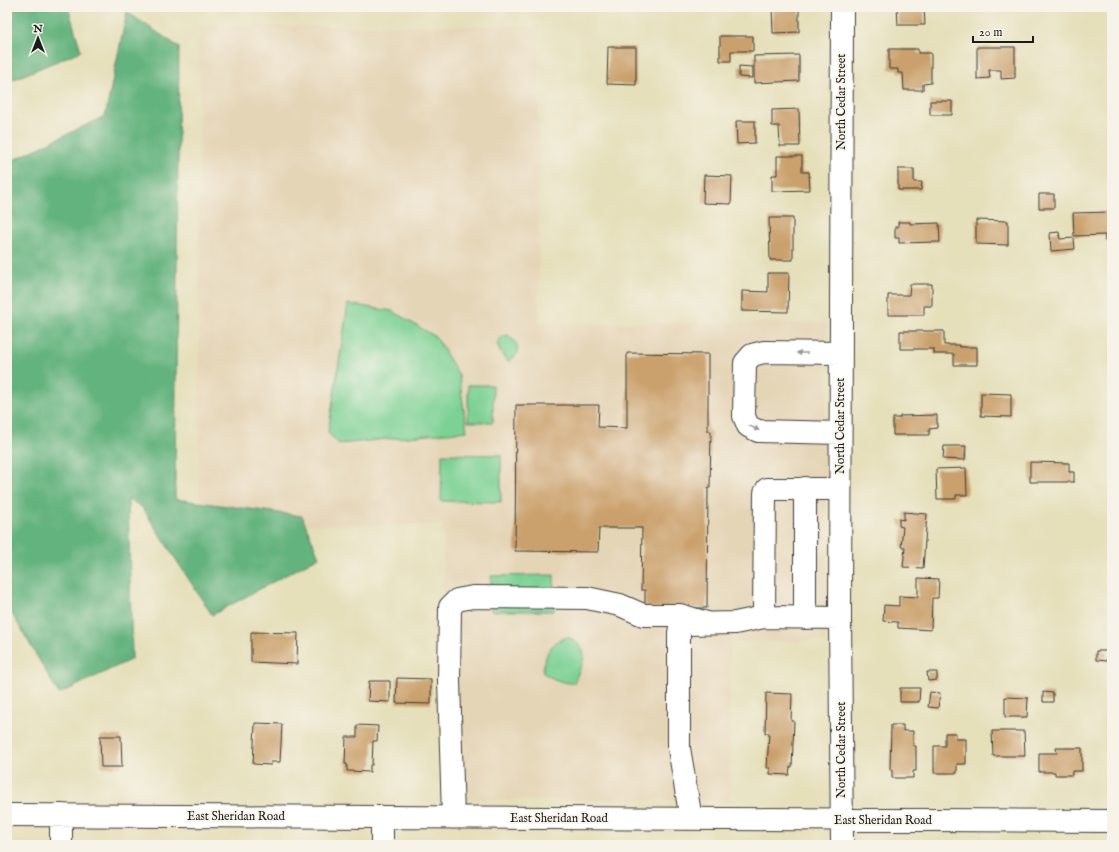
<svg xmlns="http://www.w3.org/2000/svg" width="1119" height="852" font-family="'IM FELL English',serif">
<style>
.built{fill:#e5d5b7}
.green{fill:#7bd194;stroke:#4c7658}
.forest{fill:#64b37e;stroke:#40684d}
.building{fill:#caa06c}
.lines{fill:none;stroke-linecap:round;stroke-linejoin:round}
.minor-casing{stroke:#3a3934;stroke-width:24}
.minor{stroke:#fff;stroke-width:22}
.oneway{fill:#999}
.labels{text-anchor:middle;stroke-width:3.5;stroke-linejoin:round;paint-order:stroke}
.street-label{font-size:12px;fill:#1c1c1c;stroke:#f7f3e8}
</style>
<rect width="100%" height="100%" fill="#f7f3e8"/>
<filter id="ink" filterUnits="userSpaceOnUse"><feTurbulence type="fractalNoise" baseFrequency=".025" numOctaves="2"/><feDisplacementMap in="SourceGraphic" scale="8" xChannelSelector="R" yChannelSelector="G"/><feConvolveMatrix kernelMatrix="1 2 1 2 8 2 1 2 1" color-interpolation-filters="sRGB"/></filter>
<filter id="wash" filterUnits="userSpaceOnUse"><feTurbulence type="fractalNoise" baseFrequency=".012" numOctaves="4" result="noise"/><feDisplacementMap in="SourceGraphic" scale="16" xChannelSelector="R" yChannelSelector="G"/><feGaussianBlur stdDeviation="0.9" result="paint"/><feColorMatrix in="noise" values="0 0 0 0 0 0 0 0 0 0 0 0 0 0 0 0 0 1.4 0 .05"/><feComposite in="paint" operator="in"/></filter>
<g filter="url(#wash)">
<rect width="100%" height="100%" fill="#e5dfba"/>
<path class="built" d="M199,26H538L539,323H826V641L730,642V800H443V525H199Z"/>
<path class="green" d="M348,304L392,311L436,337L459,375L467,431L339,444L328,433Z
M507,335C515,339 518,345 518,353L511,360L507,361L500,352L497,343L501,337Z
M468,385H493V422H468Z
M442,454L501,455V502L441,501Z
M554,575V611H491V576Z
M568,637C593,651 583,660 574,683C564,684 550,678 542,672C546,654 549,642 568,637Z"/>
<path class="forest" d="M7,7H68L81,51L7,82Z
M127,12L179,47L175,499L302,516L319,557L212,615L142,507L128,499L132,659L59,694L7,605V163L105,116Z"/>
<g id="blocks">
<path class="building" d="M772,7H799V32L773,33Z
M897,7H924L925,25H898Z
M720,36H753V51H731V61H720Z
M608,47H636V85L607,84Z
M977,47H1015V78L1001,79V70H989L990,78L977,79Z
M889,49H918V53H931V83L923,84V90H904L903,73H898V69H889Z
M799,55V81L754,83V56Z
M739,66L752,67V78L739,77Z
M930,101H952V115H930Z
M799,109L800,146H780L779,126H772V110Z
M736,121H755V143L737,144Z
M777,156H802V172H809L810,190L772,191V175H777Z
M898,169H914V182H922L921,190H898Z
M704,175L732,176L731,204L703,203Z
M1039,194H1054V208H1039Z
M1112,212V240L1105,241V235L1074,236L1073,213Z
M769,218H793V260H770Z
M976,220L1008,221V245L976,244Z
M898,222H910V224L939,223L940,242L899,243V238H895V227H898Z
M1059,232L1060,239L1074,238L1075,249L1051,251L1050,233Z
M768,273H789L788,312L742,311V291L768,292Z
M910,284H932V306H924V315H888V295H909Z
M900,331H944V345H959L960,347H977V365H954V354H934V349H900Z
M627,353L708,354V431H711L710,488H708L707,608H645V590H641L642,528H599L598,552L515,551L516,405H599L598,427L627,428Z
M981,393L1011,394V417L981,416Z
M937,415V428L929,429V435H893V418H900V416Z
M944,446H966L965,460L943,459Z
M1030,462L1069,463V472H1074V482H1030Z
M966,468L967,495H956V499H937L936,469Z
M904,512L927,514L923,568L903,567L905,547H901L903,527L899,526V519L904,520Z
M918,578L939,579L938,598H932L931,630L898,628V622L883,621L884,605L899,606V596L918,597Z
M251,632L298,633L297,664L251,662Z
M1096,651H1107V661L1096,660Z
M927,672H937V680L928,681Z
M397,678L431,679V704L396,703Z
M369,681H390V702L368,701Z
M900,688H920L919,702H900Z
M930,692L940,693L938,708L928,707Z
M1043,692L1053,693V702H1043Z
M766,693L792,694L791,721H794L792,767H790L789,775L770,774V768H767L769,733H765Z
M1005,697L1028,698L1027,717H1005Z
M255,723L282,724L280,762H271V765L253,764Z
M357,725L378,726L377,741H373L372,765H370V772L347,771V764H345L346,737H357Z
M891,725H903V731H913V746H916V771H913V778H892V770H890Z
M992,731H1024L1025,756H993Z
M945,733H956V739H966V764H957V773H934V746H945Z
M100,736H121L122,767H101Z
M1056,748H1082V771H1072V775H1055V772H1039V753H1057Z"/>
</g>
</g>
<g filter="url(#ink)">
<use href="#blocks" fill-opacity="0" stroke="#3a3934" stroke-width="1"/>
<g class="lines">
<defs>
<path id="minor" d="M842,7L840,618L842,845
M840,433L758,431L748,426L744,416L745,363L752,355L764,352L841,353
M805,488V618
M764,617L765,493L767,489H840
M7,815L1112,821
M453,818L449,680L450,607L457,600L473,597L587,598L620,605L643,615H680L707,623
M691,819L679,748V633L680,627L687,624L735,623L764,617L840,618
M61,845V815
M382,845V817"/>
</defs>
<use href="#minor" class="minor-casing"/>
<use href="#minor" class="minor"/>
</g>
<defs><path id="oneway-solid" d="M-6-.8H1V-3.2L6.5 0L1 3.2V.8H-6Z"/></defs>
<g class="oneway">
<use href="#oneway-solid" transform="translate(802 353) rotate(-180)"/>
<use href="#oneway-solid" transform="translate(754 428) rotate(26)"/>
</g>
</g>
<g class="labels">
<g class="street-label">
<text transform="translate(841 102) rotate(-90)" y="4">North Cedar Street</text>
<text transform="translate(840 426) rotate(-90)" y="4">North Cedar Street</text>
<text transform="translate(841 750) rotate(-90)" y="4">North Cedar Street</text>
<text x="236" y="820">East Sheridan Road</text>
<text x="559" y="822">East Sheridan Road</text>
<text x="883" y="824">East Sheridan Road</text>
</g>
</g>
<rect width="1119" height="852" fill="none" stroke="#f7f3e8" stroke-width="24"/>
<g transform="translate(38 38)" stroke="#f7f3e8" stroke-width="3" paint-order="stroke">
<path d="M0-3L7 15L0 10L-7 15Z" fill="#1c1c1c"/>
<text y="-6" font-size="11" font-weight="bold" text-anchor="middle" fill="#1c1c1c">N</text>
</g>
<path d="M973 36v6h60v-6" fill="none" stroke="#1c1c1c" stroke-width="2"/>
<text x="979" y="36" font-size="12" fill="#1c1c1c" stroke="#f7f3e8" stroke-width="3" paint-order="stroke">20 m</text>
</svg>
